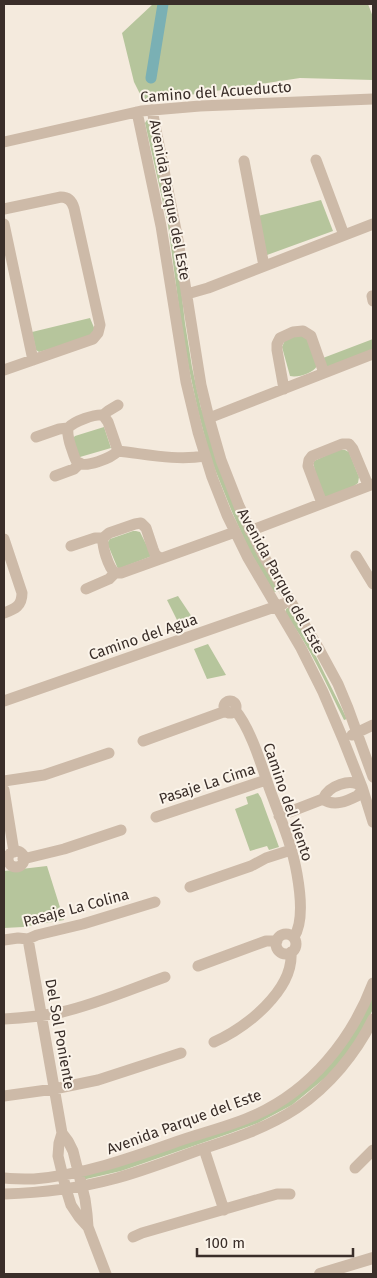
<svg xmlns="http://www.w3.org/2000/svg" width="377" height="1278" font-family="'Fira Sans',sans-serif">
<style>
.green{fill:#b6c59c}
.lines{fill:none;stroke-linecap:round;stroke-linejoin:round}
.canal{stroke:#7ab0b4;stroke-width:11}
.minor{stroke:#cdbaa8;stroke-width:11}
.tertiary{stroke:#cdbaa8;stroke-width:12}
.labels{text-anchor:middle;stroke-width:4;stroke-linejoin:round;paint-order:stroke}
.street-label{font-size:15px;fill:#3a2e29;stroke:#fbf4ea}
</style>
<rect width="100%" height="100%" fill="#f4eadd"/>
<path class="green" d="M153,4H368L373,17V80L300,78L144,102L134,82L122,33Z
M147,120H149L178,262L185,323L192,367L201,408L278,591L277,592H275L273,591L249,550L232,512L210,457L198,411L189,369L181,323L168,225L145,123Z
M321,200L333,231L267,255L258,216Z
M90,318L95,330L92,337L39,352L36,350L32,332Z
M306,335L317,366C313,373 298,378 290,376L282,347L286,338Z
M373,339V350L327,367L323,358Z
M104,427L111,448L80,457L77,455L73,438L75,436Z
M340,449L345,450L349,452L359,477L358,483L354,486L330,496H325C319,490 313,470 314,461Z
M133,531H136L140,532L152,556L118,569L108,545V542L110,539Z
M178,596L196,623L181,628L167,600Z
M289,607L302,628L347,719L344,720C326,684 310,646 285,614L286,609Z
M208,644L226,675L207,679L194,649Z
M258,793L261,798L279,847L269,850L267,846L250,851L235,809L248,804L246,797Z
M47,866L64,920L23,927L4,928V871Z
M373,992V1009L367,1022L352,1047L330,1074L292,1105L258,1123L228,1134L121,1171L82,1180L79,1176L120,1165L301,1092Z"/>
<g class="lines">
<path class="canal" d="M151,78L163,4"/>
<path class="minor" d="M152,110L178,240L201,385L209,418L221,460L239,506L263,555L319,649L338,684L348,708L373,777
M137,112L161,226L186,382L198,432L212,477L227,515L248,558L301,648L323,692L343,739L362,787L373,822
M4,142L141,111L200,106L373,99
M316,160L344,235
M244,161L264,266
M4,209L61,197C68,197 72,201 74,208L100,325L98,333L93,339L4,370
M4,224L33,360
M187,294L208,288L373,224
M372,296L373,301
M284,389L277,350V344L280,338L293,332L303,331L311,336L324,373
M103,415L108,411L118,405
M209,418L373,354
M36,437L59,429L68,428
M118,451L108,422L103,415C95,414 74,421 68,428C67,435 69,441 71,447C73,452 74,458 77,462C85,469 111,458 118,451C146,454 176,461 205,456
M55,476L74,469L80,463
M322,503L308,466L309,460L312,456L342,444H349L353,449L368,485
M250,531L373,484
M4,539L22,593C22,606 15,609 4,613
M71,546L95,538H103
M356,556L373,584
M115,573C108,567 102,546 103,538L109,533L135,524L141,523L146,528L153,549L155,554L160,559
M86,589L109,579L115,573H121L235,532
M4,701L283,604
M224 707a6 6 0 1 1 12 0a6 6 0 1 1-12 0Z
M235,710C251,729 262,767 270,790C280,817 292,845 297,874C300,891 304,922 294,937
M352,735L373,725
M143,741L226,711
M4,781L44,775L109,753
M4,790L14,852
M323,799C334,807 347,801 357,796L360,793L362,787
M279,816L323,799C328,786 351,777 362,787
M156,817L266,780
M8 859a8 8 0 1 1 16 0a8 8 0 1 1-16 0Z
M23,859L64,849L121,830
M190,887L251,866L266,858L291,850
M276 944a10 10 0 1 1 20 0a10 10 0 1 1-20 0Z
M28,939L62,1133L59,1143L58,1156L66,1189L71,1205L79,1217L88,1227L106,1274
M4,940L18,938L28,939L37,935L83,924L155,902
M198,966L266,941H277
M4,1019C23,1018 43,1016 62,1012C97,1004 131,989 165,977
M214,1042C245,1028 294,991 291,952
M4,1096L54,1089L98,1080L181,1053
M62,1133L68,1141L73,1151L85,1199L87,1214L88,1227
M204,1149L224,1210
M355,1168L373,1150
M4,1178C14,1179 24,1179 34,1179C82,1175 128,1159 173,1143C200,1133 229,1127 255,1115C311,1090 352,1039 373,983
M4,1194C42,1193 80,1188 117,1178C145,1170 172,1160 199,1150C233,1139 267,1128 297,1108C329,1086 356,1054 373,1019
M133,1237L142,1233L277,1194H290"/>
<path class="tertiary" d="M320,1274L373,1258"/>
</g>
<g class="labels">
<g class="street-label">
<text transform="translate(216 92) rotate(-4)" y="5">Camino del Acueducto</text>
<text transform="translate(170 200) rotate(79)" y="5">Avenida Parque del Este</text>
<text transform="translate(281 581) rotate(61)" y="5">Avenida Parque del Este</text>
<text transform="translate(143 637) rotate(-19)" y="5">Camino del Agua</text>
<text transform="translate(207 784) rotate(-18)" y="5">Pasaje La Cima</text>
<text transform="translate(288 802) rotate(71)" y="5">Camino del Viento</text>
<text transform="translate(76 908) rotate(-15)" y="5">Pasaje La Colina</text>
<text transform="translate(60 1034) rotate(80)" y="5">Del Sol Poniente</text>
<text transform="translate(184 1122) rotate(-20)" y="5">Avenida Parque del Este</text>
</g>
</g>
<rect width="377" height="1278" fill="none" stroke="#3a2e29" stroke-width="10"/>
<path d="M197 1248v8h156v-8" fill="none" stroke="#3a2e29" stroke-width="2.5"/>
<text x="205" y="1248" font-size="15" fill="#3a2e29" stroke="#fbf4ea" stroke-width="4" paint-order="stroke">100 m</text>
</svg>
